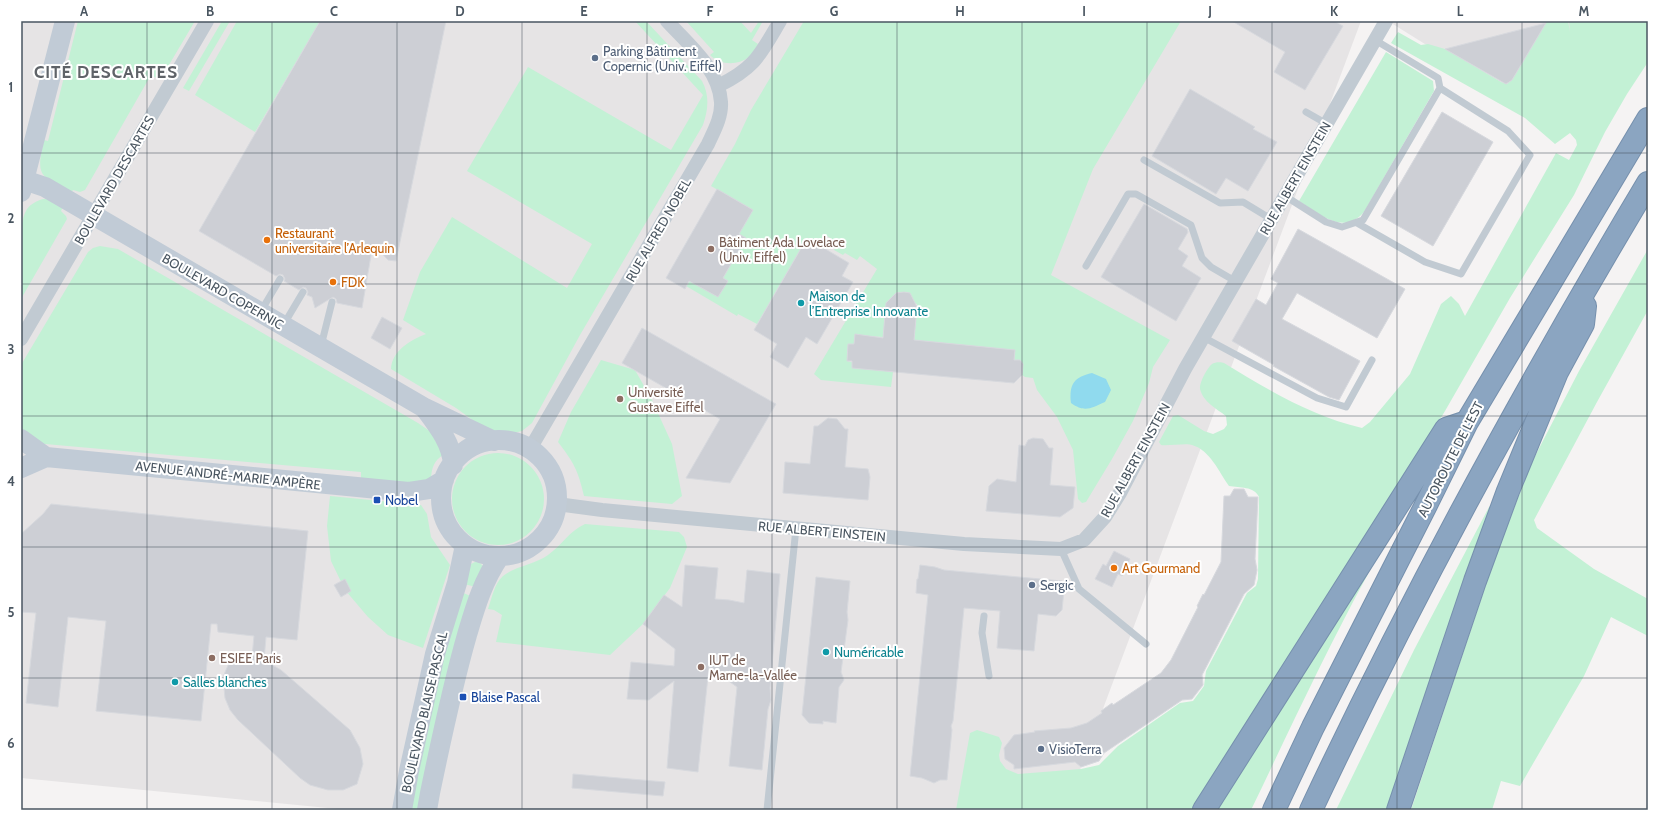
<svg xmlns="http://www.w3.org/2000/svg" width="1669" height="831" font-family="Cabin,sans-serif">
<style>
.education{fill:#e6e4e5}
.green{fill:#c3f1d5}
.water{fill:#90daee}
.building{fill:#cdcfd5;stroke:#d7d9de}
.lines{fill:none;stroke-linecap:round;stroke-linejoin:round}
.highway-casing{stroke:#7690ad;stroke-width:24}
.lane{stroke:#c1cad2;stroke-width:7}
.street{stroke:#c1cad2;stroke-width:14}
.secondary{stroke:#c1cbd6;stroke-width:20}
.highway{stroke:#8ba5c1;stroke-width:22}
.grid{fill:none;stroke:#4a5661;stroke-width:1;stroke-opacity:0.55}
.service-dot{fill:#5c6f8a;stroke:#fff;stroke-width:1.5}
.food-dot{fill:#e8710a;stroke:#fff;stroke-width:1.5}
.education-dot{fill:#8d6e63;stroke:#fff;stroke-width:1.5}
.culture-dot{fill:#0f9aa8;stroke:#fff;stroke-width:1.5}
.transit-dot{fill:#1a4fb4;stroke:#fff;stroke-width:1.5}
.labels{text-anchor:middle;stroke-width:4;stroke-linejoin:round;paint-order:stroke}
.service-label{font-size:13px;fill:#4e5e75;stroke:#fff;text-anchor:start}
.street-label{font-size:13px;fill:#4a5661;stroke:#fff}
.food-label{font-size:13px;fill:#c56008;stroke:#fff;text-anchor:start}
.education-label{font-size:13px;fill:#785e54;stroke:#fff;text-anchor:start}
.culture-label{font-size:13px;fill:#0d838f;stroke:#fff;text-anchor:start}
.transit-label{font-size:13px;fill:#164399;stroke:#fff;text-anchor:start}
.district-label{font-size:17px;font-weight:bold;letter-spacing:1px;fill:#5f6368;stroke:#fff}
.neatline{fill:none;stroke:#4a5661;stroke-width:1.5}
.grid-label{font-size:13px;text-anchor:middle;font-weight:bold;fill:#4a5661}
</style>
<rect width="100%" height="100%" fill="#f5f3f3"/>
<path class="education" d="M21,21H1361L1065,810H348L21,778Z
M1388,21H1604L1547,120Z"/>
<path class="green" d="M78,21H195L160,80L151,75L85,190L80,192L73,190L71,193C41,175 35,178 44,140L48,141Z
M222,21H230L189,91L183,88Z
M237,21H320L255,132L195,95Z
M635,21H646L702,81C710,96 708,110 703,125L580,335L532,423L522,431L509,434L485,429L456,408L391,369C392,351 410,340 426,334L403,320L420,272L452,217L567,288L592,244L467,171L528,67L671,150L703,95Z
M686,21H740L751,33L759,21H763L752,40L758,44C756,48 753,54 749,57C737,66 720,65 710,55L714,52Z
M804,21H1181L1093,169L1051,275L1170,340L1153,367L1149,383L1133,421L1112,459L1086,502L1082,503L1078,499L1073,450L1057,417L1037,390L1033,378L1025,377L1022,375L1023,364L1020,360H1014L1015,350L914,340L917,304L913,303L912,298L910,293L901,292L896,293L892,301H887L883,337L855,335L854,344H848L847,361L893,372L891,387L821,380L814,374L877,269L860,256L857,260L845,253L843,255L834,250L838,243L827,236L821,246L807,238L757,324L738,314L737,316L686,286L690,281L718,297L728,281L713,272L730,265L746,238L734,231L753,210L711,186L735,144L751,110Z
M1546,21H1568L1570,32L1569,21H1648V62L1627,94L1605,132L1574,195L1510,298L1445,411L1380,518L1196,810H956L970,733L977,730L999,737L1002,743L999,755L1000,761L1006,769L1018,774L1081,769L1099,765L1118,746L1180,703L1193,701L1204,686L1206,671L1247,593L1256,586L1258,579L1259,497C1254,486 1240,488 1229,486C1219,472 1210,450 1192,445C1187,443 1168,446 1161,445L1159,442L1173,416L1178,415L1204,431L1213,434L1224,429L1227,425L1226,416C1217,409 1203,402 1200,389C1199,383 1207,368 1212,364C1215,362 1221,362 1224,363C1268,390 1312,416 1362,428L1370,422L1410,374L1441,304L1451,296L1459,304L1465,316L1556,153L1569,160L1577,145L1576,140L1570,133L1555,144L1525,118L1391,43L1398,32L1421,45L1428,44L1445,49L1501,82L1507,84L1512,80L1546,23Z
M1386,52L1433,81L1434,91L1364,212C1343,236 1320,214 1299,201Z
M43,199H48L63,207L61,211L66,216L67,219L21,299C21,278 16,226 27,209C31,204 36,201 43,199Z
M100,246L118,249L418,423L431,432L443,455C434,461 432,467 431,478L420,484L361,478V472L34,443L21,429V365L88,252L93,248Z
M1648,249V310L1597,402L1534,520L1537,528L1594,569L1648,599V636L1611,617L1584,676L1520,786L1501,781L1492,810H1411L1494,560L1532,462L1579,371Z
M601,360L635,370L652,400L672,444L682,496L672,504L584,496C578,470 574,463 558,442L571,412Z
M452 499a46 46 0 1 1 92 0a46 46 0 1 1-92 0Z
M330,496L421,505L427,514L431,537L450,565L423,648L388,635L368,617L345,590L331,561L327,526Z
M1492,505L1390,810H1336L1414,650L1489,507Z
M585,524L679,532L684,537L687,547L670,588L643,624L610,655L496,642L502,615L494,610L488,609C492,598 494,584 503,576C513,567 536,564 548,555C562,545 569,531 585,524Z
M475,562H479L483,566L476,587L464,584L471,564Z
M1367,572L1368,574C1326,651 1289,731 1251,810H1217Z
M461,592L473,597L421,810H408L415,770Z"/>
<path class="water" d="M1092,373L1106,379L1111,390L1105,402C1091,408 1085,413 1071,403C1069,384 1074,377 1092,373Z"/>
<path class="building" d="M320,21H446L396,261L388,260L373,244L362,308L337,303L336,299L333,297L315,308L312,297L307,295L308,292L306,288L303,287L299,290L284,281L285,279L283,275L280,274L276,276L199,231Z
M1232,21H1334L1343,26L1305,90L1274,72L1285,52Z
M1546,23L1512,80L1506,84L1445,49Z
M1190,89L1255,127L1253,129L1277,142L1248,191L1226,178L1216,194L1152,156Z
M1442,112L1493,142L1433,246L1381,216Z
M717,189L753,210L739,234L746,238L723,278L728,281L718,297L689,281L685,289L666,278Z
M1144,204L1187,229L1188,232L1178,249L1188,256L1182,266L1201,278L1176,321L1101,277Z
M1298,229L1405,289L1377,338L1297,293L1282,319L1360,361L1339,400L1329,397L1273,366L1274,365L1232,341L1256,299L1266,305L1278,283L1271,279Z
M807,238L849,263L842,276L853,282L817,344L806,337L788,368L770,357L777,344L754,330Z
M904,292L910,293L917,307L914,340L1015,350L1014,360H1020L1023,364L1022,375L1014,383L852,368V361H847L848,344H854L855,334L883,338L886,303L896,293Z
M382,317L402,328L390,349L371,338Z
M642,328L776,404L730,483L686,478L720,419L622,363Z
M828,418L837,419L845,429H848L845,467L868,469L870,477L868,500L783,493L785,462L810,464L814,426H818Z
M1033,438L1043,439L1049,448H1053L1050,485L1075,487L1073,508L1060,517L986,511L989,486L997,479L1016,482L1019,445L1025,446L1028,440Z
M1234,489H1244L1248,497H1258L1255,559L1257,570L1254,585L1244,594L1202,675L1203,685L1192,699L1182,700L1104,753L1099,761L1081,767L1075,762L1014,769V765L1005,759L1004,748L1014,735L1035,732L1034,731L1071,728L1087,723L1102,713L1101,711L1112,703L1113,705L1161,673L1171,660L1198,607L1197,606L1203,594L1204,595L1221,562L1224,496H1230Z
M51,504L308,531L297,640L266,637L264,660L281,670L350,730L360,748L363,764L357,784L343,790H328L310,785L300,778L238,720L230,710L225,698L223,677L229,663L235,659L252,657L254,636L218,632L217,624H211L201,721L96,711L106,621L68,617L58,707L26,703L36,613L21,612V534L43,514Z
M1114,551L1130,559L1122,576L1118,574L1112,587L1095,579L1103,564L1106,566Z
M685,565L718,568L715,599L729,600L744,603L747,570L780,574L770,688L771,700L768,709L762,770L729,766L737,687L709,667L698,772L667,768L674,681L649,700L627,699L631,662L674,666L675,649L643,624L664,595L682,607Z
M920,565L935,567L944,570L1062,581L1064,590L1062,610L1056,616L1038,614L1034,651L997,648L1000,611L964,608L953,721L951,726L952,730L947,780H940L934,783L922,778L910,776L928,595L916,593L917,579H918Z
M816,577L850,581L847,612L848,620L841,672L844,680L839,687L836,723L823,721V724L809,723L802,715Z
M345,579L351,591L341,597L334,585Z
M573,774L665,782L663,796L572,788Z"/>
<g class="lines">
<defs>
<path id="highway" d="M1204,810L1446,429L1467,422
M1274,810L1313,727L1426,505L1467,422L1648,119
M1311,810C1412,595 1526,387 1648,183
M1398,810L1475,581L1508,491L1557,372L1583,324L1585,306"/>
</defs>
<use href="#highway" class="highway-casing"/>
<path class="lane" d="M1306,112L1327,124
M1144,160L1220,203L1243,202L1271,219
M1285,196L1326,222L1342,227L1363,220L1440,88L1438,78L1375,40
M1357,223L1425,262L1461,274L1530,155L1508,131L1440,88
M1086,266L1128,194H1136L1191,225L1202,258L1211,267L1235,281
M261,311L280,279
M284,324L303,292
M1203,337L1317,398L1346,407L1372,360
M321,346L332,302
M1061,549L1079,589L1146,644
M984,616L982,633L989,676
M767,810L796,528"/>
<path class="street" d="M718,86C755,68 760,55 780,21
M21,339L207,21
M530,449L708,144C714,131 722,117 721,102C719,69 688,44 667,21
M557,504L602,510L964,544L1061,549L1084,540L1105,517L1120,493L1185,369L1386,21"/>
<path class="secondary" d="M21,179L45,187L423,407L494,441
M21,192L65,21
M426,410C438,426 452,444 453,465
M21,439L46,457
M441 498a58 58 0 1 1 116 0a58 58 0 1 1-116 0Z
M21,468L46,457L409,492L429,489L444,480
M402,810L409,771L435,654L457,583L465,545
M427,810L430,793C441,740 452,687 467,635C475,608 483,580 500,556"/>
<use href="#highway" class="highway"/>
</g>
<path class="grid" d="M147,21V810M272,21V810M397,21V810M522,21V810M647,21V810M772,21V810M897,21V810M1022,21V810M1147,21V810M1272,21V810M1397,21V810M1522,21V810M21,153H1648M21,284H1648M21,416H1648M21,547H1648M21,678H1648"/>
<g class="service-dot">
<circle cx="595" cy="58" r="4"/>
<circle cx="1032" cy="585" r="4"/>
<circle cx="1041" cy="749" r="4"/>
</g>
<g class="food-dot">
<circle cx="267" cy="240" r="4"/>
<circle cx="333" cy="282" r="4"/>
<circle cx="1114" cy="568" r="4"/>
</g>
<g class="education-dot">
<circle cx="711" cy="249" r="4"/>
<circle cx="620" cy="399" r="4"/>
<circle cx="212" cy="658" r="4"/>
<circle cx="701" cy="667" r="4"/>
</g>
<g class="culture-dot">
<circle cx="801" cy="303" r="4"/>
<circle cx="826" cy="652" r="4"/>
<circle cx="175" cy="682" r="4"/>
</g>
<g class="transit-dot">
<rect x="373" y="496" width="8" height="8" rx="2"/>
<rect x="459" y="693" width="8" height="8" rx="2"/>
</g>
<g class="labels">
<g class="service-label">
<text x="603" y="56">Parking Bâtiment<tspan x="603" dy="15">Copernic (Univ. Eiffel)</tspan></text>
<text x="1040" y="590">Sergic</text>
<text x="1049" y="754">VisioTerra</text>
</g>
<g class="street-label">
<text transform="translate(1295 178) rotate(-60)" y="5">RUE ALBERT EINSTEIN</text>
<text transform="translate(114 180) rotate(-60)" y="5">BOULEVARD DESCARTES</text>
<text transform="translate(658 230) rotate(-60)" y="5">RUE ALFRED NOBEL</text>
<text transform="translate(223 291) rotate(30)" y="5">BOULEVARD COPERNIC</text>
<text transform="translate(1450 459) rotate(-63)" y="5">AUTOROUTE DE L’EST</text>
<text transform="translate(1135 460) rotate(-61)" y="5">RUE ALBERT EINSTEIN</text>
<text transform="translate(228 475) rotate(6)" y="5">AVENUE ANDRÉ-MARIE AMPÈRE</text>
<text transform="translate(822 531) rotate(5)" y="5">RUE ALBERT EINSTEIN</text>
<text transform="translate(424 712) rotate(-77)" y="5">BOULEVARD BLAISE PASCAL</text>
</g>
<g class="food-label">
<text x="275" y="238">Restaurant<tspan x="275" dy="15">universitaire l’Arlequin</tspan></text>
<text x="341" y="287">FDK</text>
<text x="1122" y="573">Art Gourmand</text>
</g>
<g class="education-label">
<text x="719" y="247">Bâtiment Ada Lovelace<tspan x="719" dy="15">(Univ. Eiffel)</tspan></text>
<text x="628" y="397">Université<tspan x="628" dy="15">Gustave Eiffel</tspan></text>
<text x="220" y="663">ESIEE Paris</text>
<text x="709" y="665">IUT de<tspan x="709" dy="15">Marne-la-Vallée</tspan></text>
</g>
<g class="culture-label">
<text x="809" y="301">Maison de<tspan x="809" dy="15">l’Entreprise Innovante</tspan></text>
<text x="834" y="657">Numéricable</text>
<text x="183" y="687">Salles blanches</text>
</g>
<g class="transit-label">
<text x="385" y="505">Nobel</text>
<text x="471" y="702">Blaise Pascal</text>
</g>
<g class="district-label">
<text x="106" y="78">CITÉ DESCARTES</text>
</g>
</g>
<rect width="1669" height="831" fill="none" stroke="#ffffff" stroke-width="44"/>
<rect x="22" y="22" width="1625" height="787" class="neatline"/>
<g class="grid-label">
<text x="84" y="16">A</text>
<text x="210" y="16">B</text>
<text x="334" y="16">C</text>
<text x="460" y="16">D</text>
<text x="584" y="16">E</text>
<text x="710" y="16">F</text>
<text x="834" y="16">G</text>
<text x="960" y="16">H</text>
<text x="1084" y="16">I</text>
<text x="1210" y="16">J</text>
<text x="1334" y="16">K</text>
<text x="1460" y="16">L</text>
<text x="1584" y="16">M</text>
<text x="11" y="92">1</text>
<text x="11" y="223">2</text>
<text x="11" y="354">3</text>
<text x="11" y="486">4</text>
<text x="11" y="617">5</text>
<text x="11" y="748">6</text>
</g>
</svg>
